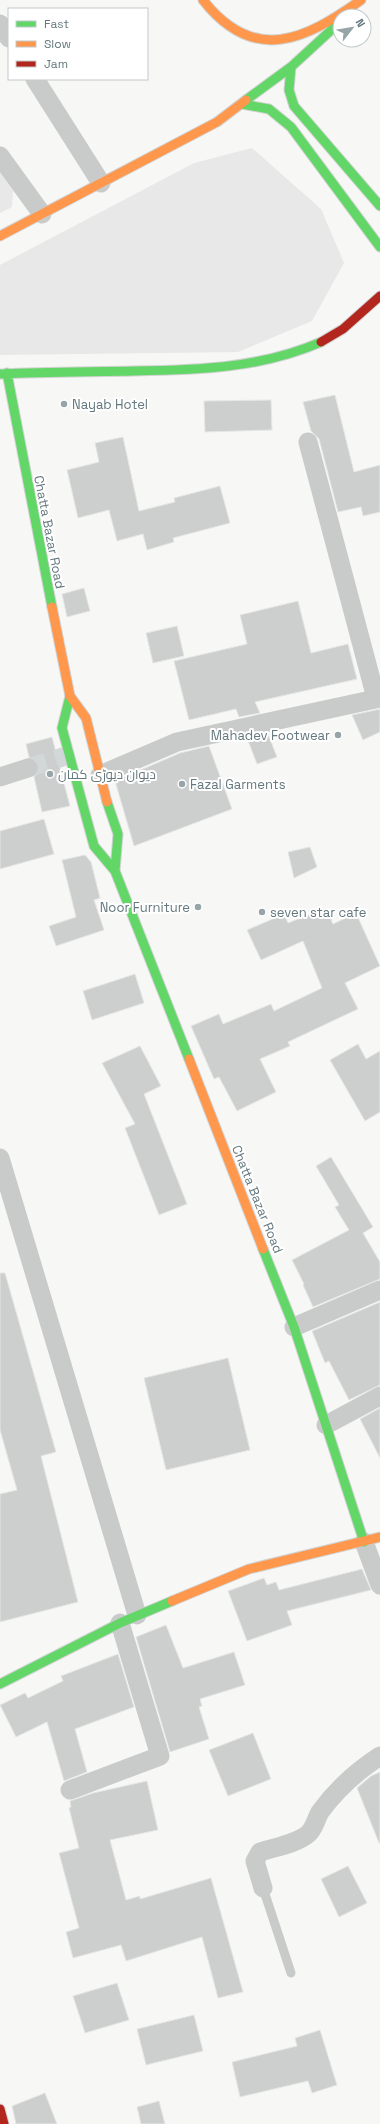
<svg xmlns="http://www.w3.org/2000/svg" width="380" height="2124" font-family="'Space Grotesk',Cairo,sans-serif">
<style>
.built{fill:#e7e8e7}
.building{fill:#cdcfcf;stroke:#e6e6e6}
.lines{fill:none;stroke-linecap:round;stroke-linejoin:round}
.street-tunnel{stroke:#d2d7d8;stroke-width:19;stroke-dasharray:19 10;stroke-linecap:butt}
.fast-casing{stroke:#d1d3d3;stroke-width:11}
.slow-casing{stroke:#d1d3d3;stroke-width:11}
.jam-casing{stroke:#d1d3d3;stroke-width:11}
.lane{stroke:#c9cbcb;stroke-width:9}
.street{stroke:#c9cbcb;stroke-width:19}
.fast{stroke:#63d668;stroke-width:9}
.slow{stroke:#ff974d;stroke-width:9}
.jam{stroke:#b3261e;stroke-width:9}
.poi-dot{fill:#97a4a8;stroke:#fff;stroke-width:1.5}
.labels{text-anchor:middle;stroke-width:4;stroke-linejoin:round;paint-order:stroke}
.poi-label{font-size:13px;fill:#64787e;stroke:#fff;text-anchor:start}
.street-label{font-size:13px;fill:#64787e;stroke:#fff}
</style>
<rect width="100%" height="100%" fill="#f7f7f6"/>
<path class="built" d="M252,148L321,209L344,263L312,321L238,352L0,355V265L194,163Z
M0,172L13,191L12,207L0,213Z"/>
<path class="building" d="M335,395L354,472L380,465V512L363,516L361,507L338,512L319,439L311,431L303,402Z
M271,400L272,430L205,432L204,401Z
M123,437L139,511L175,502L174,498L220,486L230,523L173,538L174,542L147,550L143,534L117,541L109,510L78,518L67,470L99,462L95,443Z
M84,588L90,611L67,617L62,594Z
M298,601L311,653L348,644L357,679L255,702L260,713L239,717L236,709L189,720L174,661L247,644L240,615Z
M177,626L184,656L153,663L146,633Z
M380,709V732L363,740L352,715Z
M268,734L277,757L257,764L247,738Z
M52,737L70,806L42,812L34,777L39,771V765L35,760L29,757L26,744Z
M209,746L232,809L134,846L115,781L180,753Z
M44,819L54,854L0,869V831Z
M310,847L317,867L294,878L288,852Z
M85,855L91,862L100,898L94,900L104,930L56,946L49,926L76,917L62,860Z
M326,908L333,924L356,913L380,966L345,983L358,1009L288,1042L290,1046L260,1059L276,1092L237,1111L219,1077L214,1079L191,1026L219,1014L223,1024L271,1004L274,1011L322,988L303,941L261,960L247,930L284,914L288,923Z
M135,974L144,1003L92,1020L83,991Z
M358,1044L366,1059L380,1051V1112L365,1121L330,1060Z
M140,1046L161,1086L144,1094L187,1204L159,1215L125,1128L135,1124L102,1063Z
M331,1157L373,1227L363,1233L380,1262V1279L313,1307L303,1285L304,1284L292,1260L349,1230L335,1207L339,1205L316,1166Z
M0,1273H5L56,1452L41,1456L78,1602L0,1622V1494L17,1490L0,1430Z
M380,1302V1385L349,1400L329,1361L325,1363L312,1331Z
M228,1358L250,1450L166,1470L144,1378Z
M380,1408V1458L360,1419Z
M362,1569L371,1590L287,1611L292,1625L247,1641L228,1591L264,1578L267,1585L276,1582L279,1590Z
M166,1625L183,1668L234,1652L245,1685L200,1699L202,1706L199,1707L209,1739L170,1752L136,1637Z
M118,1654L134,1707L75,1729L87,1772L64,1781L47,1722L16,1737L0,1705L25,1693L28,1698L63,1681L61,1676Z
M253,1733L271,1779L228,1796L209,1750Z
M380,1772V1843H379L357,1788L371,1776Z
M147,1781L158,1830L110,1840L126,1900L140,1896V1899L211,1878L243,1992L218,1998L202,1937L126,1961L121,1945L73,1958L66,1932L79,1928L59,1853L79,1848L69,1808L71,1807L70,1801L93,1793Z
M348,1866L367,1903L339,1917L321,1879Z
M117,1983L129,2020L85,2033L73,1996Z
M194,2015L203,2051L146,2065L137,2029Z
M320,2030L337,2085L312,2093L308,2081L240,2097L232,2062L297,2046L295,2038Z
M45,2093L57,2124H16L12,2106Z
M159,2101L165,2124H141L137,2107Z"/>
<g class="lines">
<path class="street-tunnel" d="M28,768L69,755"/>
<defs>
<path id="fast" d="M291,67L289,90L294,106L380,206
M246,100L291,67L340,22
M242,104L269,109L291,127L380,247
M7,373L52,607
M0,374C45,372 89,372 134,371C198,370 262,368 321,342
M70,696L62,728L94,846L115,871L189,1059
M107,802L118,834L115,871
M263,1249L294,1327L364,1542
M0,1684L120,1623L172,1601"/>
<path id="slow" d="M203,0C254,65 305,40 361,0
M0,236L217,122L246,100
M52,607L70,696L86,718L107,802
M189,1059L263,1249
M172,1601L249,1569L380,1537"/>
<path id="jam" d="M321,342L343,329L380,296
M0,2109L4,2124"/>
</defs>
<use href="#fast" class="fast-casing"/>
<use href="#slow" class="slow-casing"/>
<use href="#jam" class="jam-casing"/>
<path class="lane" d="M263,1888L291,1973"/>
<path class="street" d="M0,24L9,38
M35,79L101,183
M0,156L42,214
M308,442L376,698
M100,775L177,742L380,698
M0,777L28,768
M0,1158L137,1615
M294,1327L380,1290
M326,1425L380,1396
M364,1542L380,1585
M70,1790L160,1756L120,1623
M263,1888L255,1861L260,1852C275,1847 296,1844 308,1834C314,1829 316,1819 320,1812C336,1790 357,1771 380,1756"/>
<use href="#fast" class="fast"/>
<use href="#slow" class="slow"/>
<use href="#jam" class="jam"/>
</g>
<g class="poi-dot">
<circle cx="64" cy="404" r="4"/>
<circle cx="338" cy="735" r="4"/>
<circle cx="50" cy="774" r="4"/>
<circle cx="182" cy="784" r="4"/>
<circle cx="198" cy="907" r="4"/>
<circle cx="262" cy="912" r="4"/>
</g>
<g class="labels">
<g class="poi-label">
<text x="72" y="409">Nayab Hotel</text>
<text x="330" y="740" text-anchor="end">Mahadev Footwear</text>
<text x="58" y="779">دیوان دیوڑی کمان</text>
<text x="190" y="789">Fazal Garments</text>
<text x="190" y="912" text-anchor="end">Noor Furniture</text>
<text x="270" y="917">seven star cafe</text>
</g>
<g class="street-label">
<text transform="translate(50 532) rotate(79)" y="5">Chatta Bazar Road</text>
<text transform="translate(258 1199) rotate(68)" y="5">Chatta Bazar Road</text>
</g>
</g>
<rect x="8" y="8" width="140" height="72" fill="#ffffff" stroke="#c1c9cb"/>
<rect x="16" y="21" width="20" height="6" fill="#63d668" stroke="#c1c9cb"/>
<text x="44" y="28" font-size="12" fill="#64787e">Fast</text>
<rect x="16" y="41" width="20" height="6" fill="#ff974d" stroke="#c1c9cb"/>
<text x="44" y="48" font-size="12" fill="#64787e">Slow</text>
<rect x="16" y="61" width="20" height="6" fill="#b3261e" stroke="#c1c9cb"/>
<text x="44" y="68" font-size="12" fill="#64787e">Jam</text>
<g transform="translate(352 28) rotate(59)"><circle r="19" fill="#ffffff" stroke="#c1c9cb"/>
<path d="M0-3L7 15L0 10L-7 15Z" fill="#97a4a8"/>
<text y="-6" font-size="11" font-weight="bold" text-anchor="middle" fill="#64787e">N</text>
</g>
</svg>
